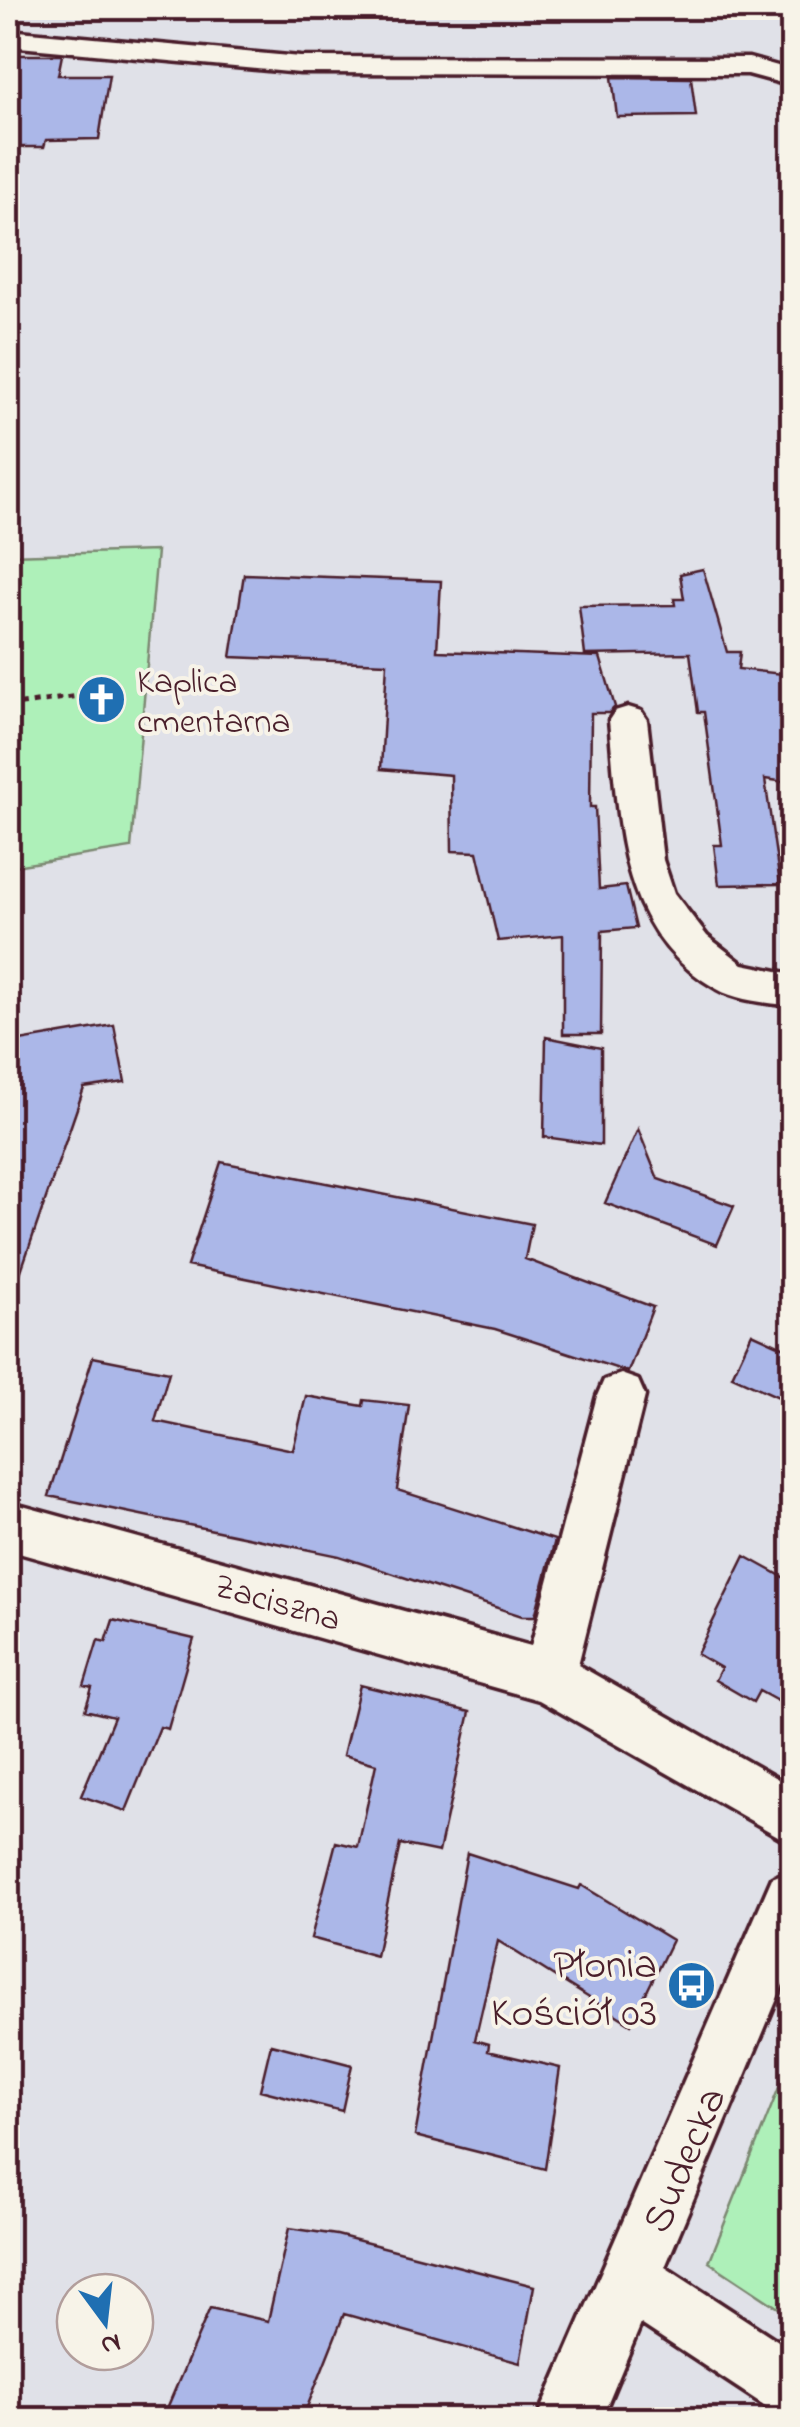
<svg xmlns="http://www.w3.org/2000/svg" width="800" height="2427" font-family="'Indie Flower',sans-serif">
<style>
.green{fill:#aef0b9;stroke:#7c8872;stroke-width:2.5}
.building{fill:#abb7e8;stroke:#4a1f2b;stroke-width:2.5}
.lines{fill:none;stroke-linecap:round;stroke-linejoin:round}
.minor-casing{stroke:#4a1f2b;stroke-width:7}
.path{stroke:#4a1f2b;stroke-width:5;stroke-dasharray:6 6;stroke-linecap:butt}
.minor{fill:#f7f3e8;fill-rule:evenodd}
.labels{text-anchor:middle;stroke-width:8;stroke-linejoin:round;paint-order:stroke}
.poi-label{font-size:35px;fill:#4a1f2b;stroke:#f7f3e8;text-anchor:start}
.street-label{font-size:35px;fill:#4a1f2b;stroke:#f7f3e8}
.near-poi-label{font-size:42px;fill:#4a1f2b;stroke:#f7f3e8;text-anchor:end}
.near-street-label{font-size:42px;fill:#4a1f2b;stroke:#f7f3e8}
</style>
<rect width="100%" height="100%" fill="#e0e1e8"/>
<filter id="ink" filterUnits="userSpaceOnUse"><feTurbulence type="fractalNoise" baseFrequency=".01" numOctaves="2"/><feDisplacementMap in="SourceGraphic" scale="20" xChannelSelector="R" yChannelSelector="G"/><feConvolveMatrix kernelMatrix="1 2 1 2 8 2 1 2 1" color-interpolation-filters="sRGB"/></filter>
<g filter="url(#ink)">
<path class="green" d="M157,551L131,848L8,867V555Z
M792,2055V2317L709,2262Z"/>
<path class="building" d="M17,55H62L58,75H109L99,139L46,140L44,147H8V89Z
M612,77L691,78L696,116L617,117Z
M703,569L727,652H740L738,669L792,675V783L765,779L780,884L719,885L714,845H722L704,712H698L690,653L585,655L579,606L675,605L674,599H684L680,574Z
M244,574L441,581L437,651L600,657L615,707L609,713H591L590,807H595L599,889L626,886L636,928L602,931L601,1034H563V935L498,941L477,852L452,851L451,775L381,769L387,663L231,657Z
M114,1025L125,1082L84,1088L14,1291L8,1290V1043Z
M546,1037L601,1048V1145L544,1137Z
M638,1129L658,1179L734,1206L717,1245L605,1203Z
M221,1162L532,1224L525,1259L653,1307L628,1372L495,1329L187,1266Z
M752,1333L792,1351V1403L732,1376Z
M93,1357L169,1372L155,1421L293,1450L306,1396L363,1406L364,1400L409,1405L397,1490L555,1540L535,1616H522L339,1556L49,1496Z
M745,1556L792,1582V1709L759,1691L753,1702L715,1680L721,1668L697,1654Z
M113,1620L194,1639L168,1729L160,1727L126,1811L81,1796L114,1717L85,1710L92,1688L84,1686L98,1640L106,1642Z
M360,1685L470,1712L439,1852L400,1844L376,1956L311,1938L336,1842L358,1847L376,1764L343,1755Z
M467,1853L579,1889L581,1885L672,1940L631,2024L498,1941L475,2040L489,2044L488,2051L560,2068L545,2169L415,2136Z
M271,2044L352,2065L342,2111L260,2090Z
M289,2228L337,2235L534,2286L520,2363L344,2314L302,2420H162L210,2308L268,2321Z"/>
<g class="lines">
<defs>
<path id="minor" d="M8,30L300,57L749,58L792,70V86L748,74L300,73L8,46Z
M628,707L641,711L647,720L663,860L674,893L707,936L743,964L792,974V1006C770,1003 737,1001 717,989C616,932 619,820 609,720L615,711Z
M621,1374L638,1380L645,1396L578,1665L792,1787V1844L539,1700L8,1550V1502L531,1646L597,1396L604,1380Z
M792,1870V1963L665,2267L792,2350V2418L770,2409L641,2324L601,2420H537L772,1878Z"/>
</defs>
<use href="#minor" class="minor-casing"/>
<path class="path" d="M8,706L79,696"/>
<use href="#minor" class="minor"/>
</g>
</g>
<defs>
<symbol id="church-disc" viewBox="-11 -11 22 22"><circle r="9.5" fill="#1f6fb2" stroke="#f7f3e8"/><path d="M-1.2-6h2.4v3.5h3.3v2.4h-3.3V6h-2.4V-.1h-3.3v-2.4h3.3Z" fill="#fff"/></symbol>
<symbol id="bus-disc" viewBox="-11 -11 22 22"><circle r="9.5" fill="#1f6fb2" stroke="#f7f3e8"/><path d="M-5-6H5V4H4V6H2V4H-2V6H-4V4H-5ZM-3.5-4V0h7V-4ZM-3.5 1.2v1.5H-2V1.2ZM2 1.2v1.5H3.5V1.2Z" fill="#fff"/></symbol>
</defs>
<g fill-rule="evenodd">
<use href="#church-disc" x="74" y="672" width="55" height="55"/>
<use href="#bus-disc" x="664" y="1958" width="55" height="55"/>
</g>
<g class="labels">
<g class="poi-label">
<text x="137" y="692">Kaplica<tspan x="137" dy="40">cmentarna</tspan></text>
</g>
<g class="street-label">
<text transform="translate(278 1601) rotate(16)" y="12">Zaciszna</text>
</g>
<g class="near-poi-label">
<text x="657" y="1977">Płonia<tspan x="657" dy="48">Kościół 03</tspan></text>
</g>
<g class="near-street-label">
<text transform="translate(682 2159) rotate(-67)" y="15">Sudecka</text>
</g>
</g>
<rect width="800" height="2427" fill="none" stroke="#f7f3e8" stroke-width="40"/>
<rect x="20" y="20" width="760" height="2387" fill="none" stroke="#4a1f2b" stroke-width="4" filter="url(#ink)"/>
<g transform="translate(105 2322) rotate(165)"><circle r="48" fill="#f7f3e8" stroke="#b29e9c" stroke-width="2.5"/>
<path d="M0-8L18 38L0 25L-18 38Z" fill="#1f6fb2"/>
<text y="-15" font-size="28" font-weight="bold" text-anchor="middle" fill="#4a1f2b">N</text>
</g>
</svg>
